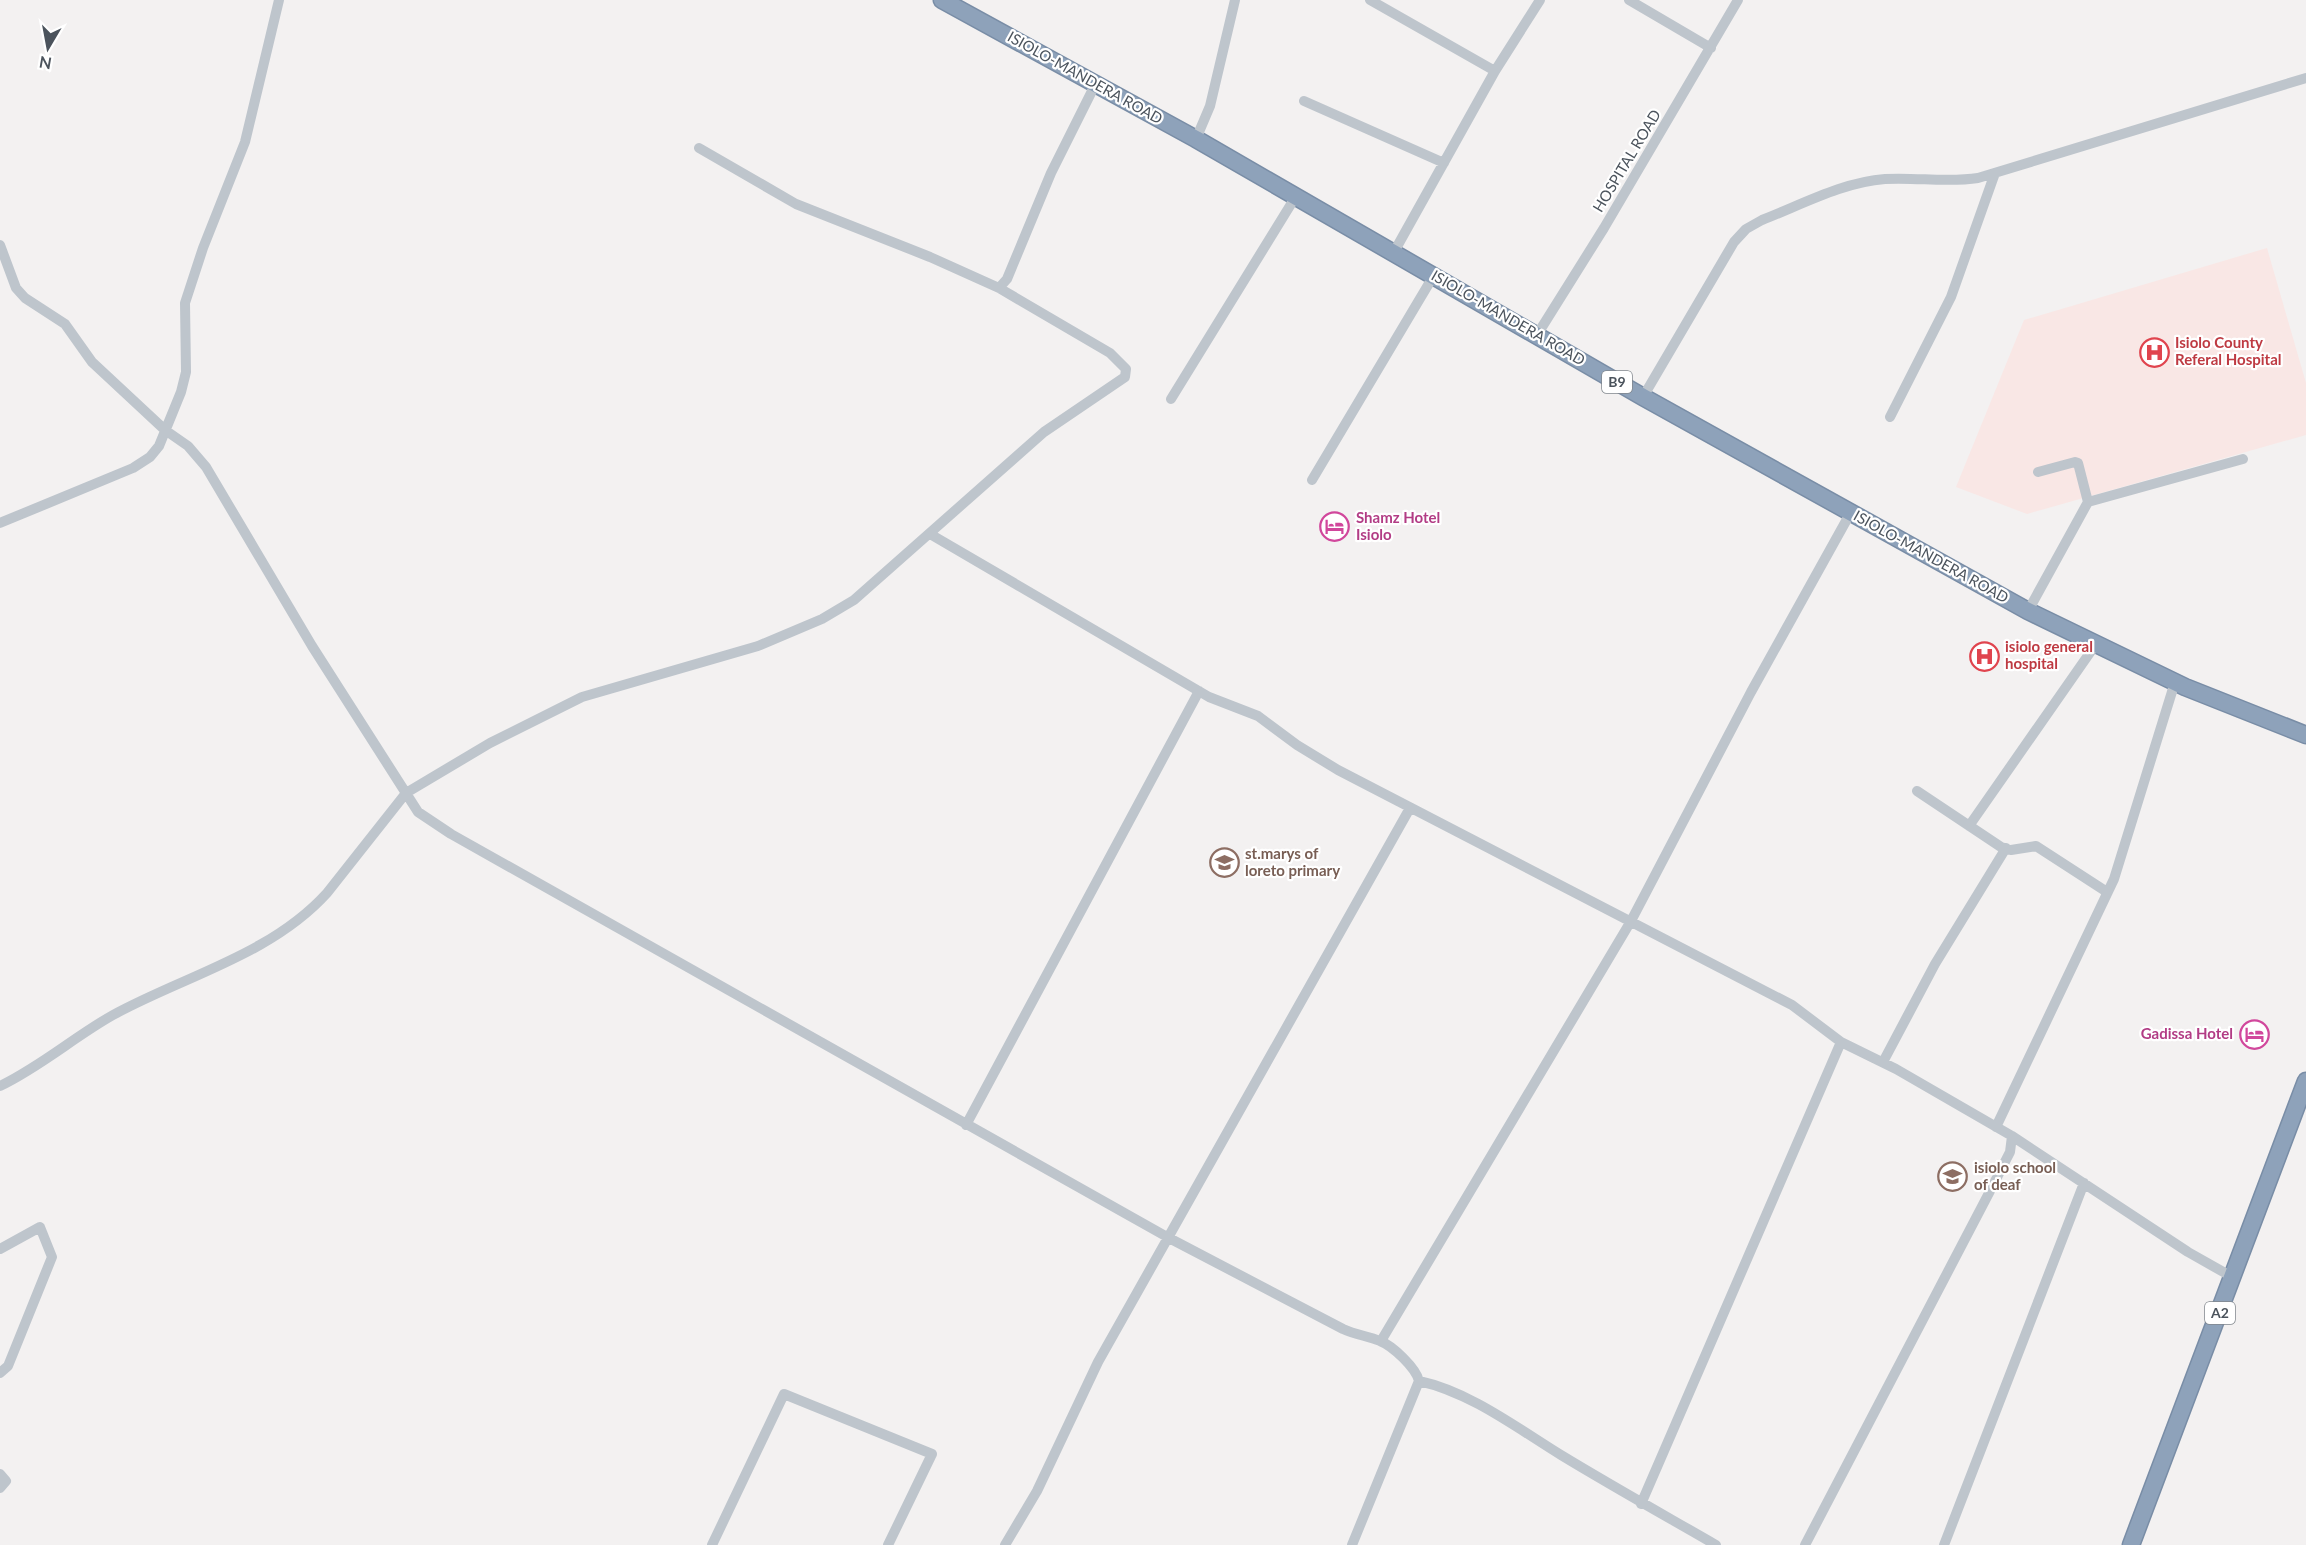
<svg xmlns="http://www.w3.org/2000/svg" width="2306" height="1545" font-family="Lato,sans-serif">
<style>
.medical{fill:#f9e7e5}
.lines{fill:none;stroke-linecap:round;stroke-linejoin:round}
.highway-casing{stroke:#798da6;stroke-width:19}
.minor{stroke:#bec5cc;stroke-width:10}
.highway{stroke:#8ea2ba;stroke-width:16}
.labels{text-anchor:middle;stroke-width:4.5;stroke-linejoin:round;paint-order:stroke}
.shield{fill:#fff;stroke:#81878d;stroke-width:1.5}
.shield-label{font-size:14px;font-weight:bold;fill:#4b535c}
.street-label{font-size:15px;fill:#4b535c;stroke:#fff}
.health-label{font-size:15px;font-weight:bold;fill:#be3a42;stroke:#fff;text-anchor:start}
.hotel-label{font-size:15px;font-weight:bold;fill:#b23c85;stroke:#fff;text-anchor:start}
.education-label{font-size:15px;font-weight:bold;fill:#785e54;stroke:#fff;text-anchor:start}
</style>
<rect width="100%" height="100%" fill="#f3f1f1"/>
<path class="medical" d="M2267,248L2306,383V435L2027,514L1956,487L2024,320Z"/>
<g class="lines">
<defs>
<path id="highway" d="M942,0L1196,139L1643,397L2028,611L2185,687L2306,735
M2131,1545L2306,1081"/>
</defs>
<use href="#highway" class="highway-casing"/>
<path class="minor" d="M1370,0L1495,71
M1629,0L1711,48
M1304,101L1444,163
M1196,139L1210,106L1235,0
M0,245L16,288L25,298L65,324L92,362L165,430L188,446L206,467L312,646L418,812L451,834L1169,1238L1343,1329C1356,1335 1368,1336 1380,1341C1393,1346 1416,1368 1419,1381C1470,1392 1517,1428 1561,1455C1612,1486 1664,1515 1716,1545
M1394,252L1495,71L1540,0
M999,288L1007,279L1051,173L1096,83
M1537,335L1604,228L1738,0
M1643,397L1734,242L1746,229L1762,220C1801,205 1843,182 1885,179C1917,177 1947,183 1978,178L2306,78
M1171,399L1296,196
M1890,417L1951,297L1995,173
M2038,472L2075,462L2078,463L2088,502
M1312,480L1434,275
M0,523L133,468L150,457L159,446L181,392L186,372L185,303L203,248L245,142L279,0
M930,534L1209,697L1258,716L1297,745L1338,770L1792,1005L1841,1042L1896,1069L2012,1136L2188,1252L2234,1278
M2028,611L2088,502L2243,459
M1917,791L2001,847L2011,850L2036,846L2107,892
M1969,826L2096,644
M1883,1062L1935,964L2006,848
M0,1086C40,1067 74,1037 113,1015C184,976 271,955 327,893L406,793L490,743L582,697L758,646L822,619L854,600L1044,432L1125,377L1126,369L1110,353L999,288L930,257L796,204L699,148
M966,1125L1199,691
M1996,1127L2114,879L2175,682
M0,1249L40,1227L52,1257L8,1366L0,1373
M1381,1341L1631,921L1751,692L1851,512
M0,1474L6,1481L0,1488
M1641,1504L1841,1042
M712,1545L784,1394L932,1454L888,1545
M1005,1545L1037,1491L1098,1362L1410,808
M1352,1545L1419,1381
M1805,1545L1989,1193L2010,1152L2012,1136
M1944,1545L2084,1183"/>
<use href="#highway" class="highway"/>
</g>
<defs>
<symbol id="hospital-ring" viewBox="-11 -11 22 22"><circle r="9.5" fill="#fff" stroke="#e0444e" stroke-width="1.5"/><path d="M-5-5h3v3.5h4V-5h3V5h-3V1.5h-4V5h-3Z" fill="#e0444e"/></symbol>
<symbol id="hotel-ring" viewBox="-11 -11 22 22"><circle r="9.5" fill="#fff" stroke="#d1479c" stroke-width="1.5"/><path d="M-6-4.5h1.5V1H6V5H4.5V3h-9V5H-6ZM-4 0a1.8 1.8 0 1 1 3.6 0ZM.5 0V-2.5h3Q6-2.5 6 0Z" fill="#d1479c"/></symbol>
<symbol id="school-ring" viewBox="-11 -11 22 22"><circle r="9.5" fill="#fff" stroke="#8d6e63" stroke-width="1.5"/><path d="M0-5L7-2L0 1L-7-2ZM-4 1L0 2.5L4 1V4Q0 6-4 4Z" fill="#8d6e63"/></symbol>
</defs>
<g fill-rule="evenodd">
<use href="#hospital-ring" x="2138" y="336" width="33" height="33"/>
<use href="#hotel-ring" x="1318" y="510" width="33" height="33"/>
<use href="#hospital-ring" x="1968" y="640" width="33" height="33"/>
<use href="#school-ring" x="1208" y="846" width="33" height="33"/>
<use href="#hotel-ring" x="2238" y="1018" width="33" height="33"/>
<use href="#school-ring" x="1936" y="1160" width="33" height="33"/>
</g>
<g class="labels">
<g class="shield">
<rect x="1602" y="371" width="30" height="22" rx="4.5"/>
<rect x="2205" y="1302" width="30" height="22" rx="4.5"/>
</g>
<g class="shield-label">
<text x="1617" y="387">B9</text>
<text x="2220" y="1318">A2</text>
</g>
<g class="street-label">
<text transform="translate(1085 78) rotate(29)" y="5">ISIOLO-MANDERA ROAD</text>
<text transform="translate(1627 161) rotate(-59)" y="5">HOSPITAL ROAD</text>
<text transform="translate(1508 318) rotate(30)" y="5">ISIOLO-MANDERA ROAD</text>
<text transform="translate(1931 557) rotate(29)" y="5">ISIOLO-MANDERA ROAD</text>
</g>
<g class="health-label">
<text x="2175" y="348">Isiolo County<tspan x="2175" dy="17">Referal Hospital</tspan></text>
<text x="2005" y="652">isiolo general<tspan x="2005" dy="17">hospital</tspan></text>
</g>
<g class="hotel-label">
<text x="1356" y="523">Shamz Hotel<tspan x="1356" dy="17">Isiolo</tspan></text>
<text x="2233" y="1039" text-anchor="end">Gadissa Hotel</text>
</g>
<g class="education-label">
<text x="1245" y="859">st.marys of<tspan x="1245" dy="17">loreto primary</tspan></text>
<text x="1974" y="1173">isiolo school<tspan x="1974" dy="17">of deaf</tspan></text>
</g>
</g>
<g transform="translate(48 48) rotate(190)" stroke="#ffffff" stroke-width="4.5" paint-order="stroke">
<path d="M0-4.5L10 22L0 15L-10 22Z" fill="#4b535c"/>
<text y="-9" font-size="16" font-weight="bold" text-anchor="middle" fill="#4b535c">N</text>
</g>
</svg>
